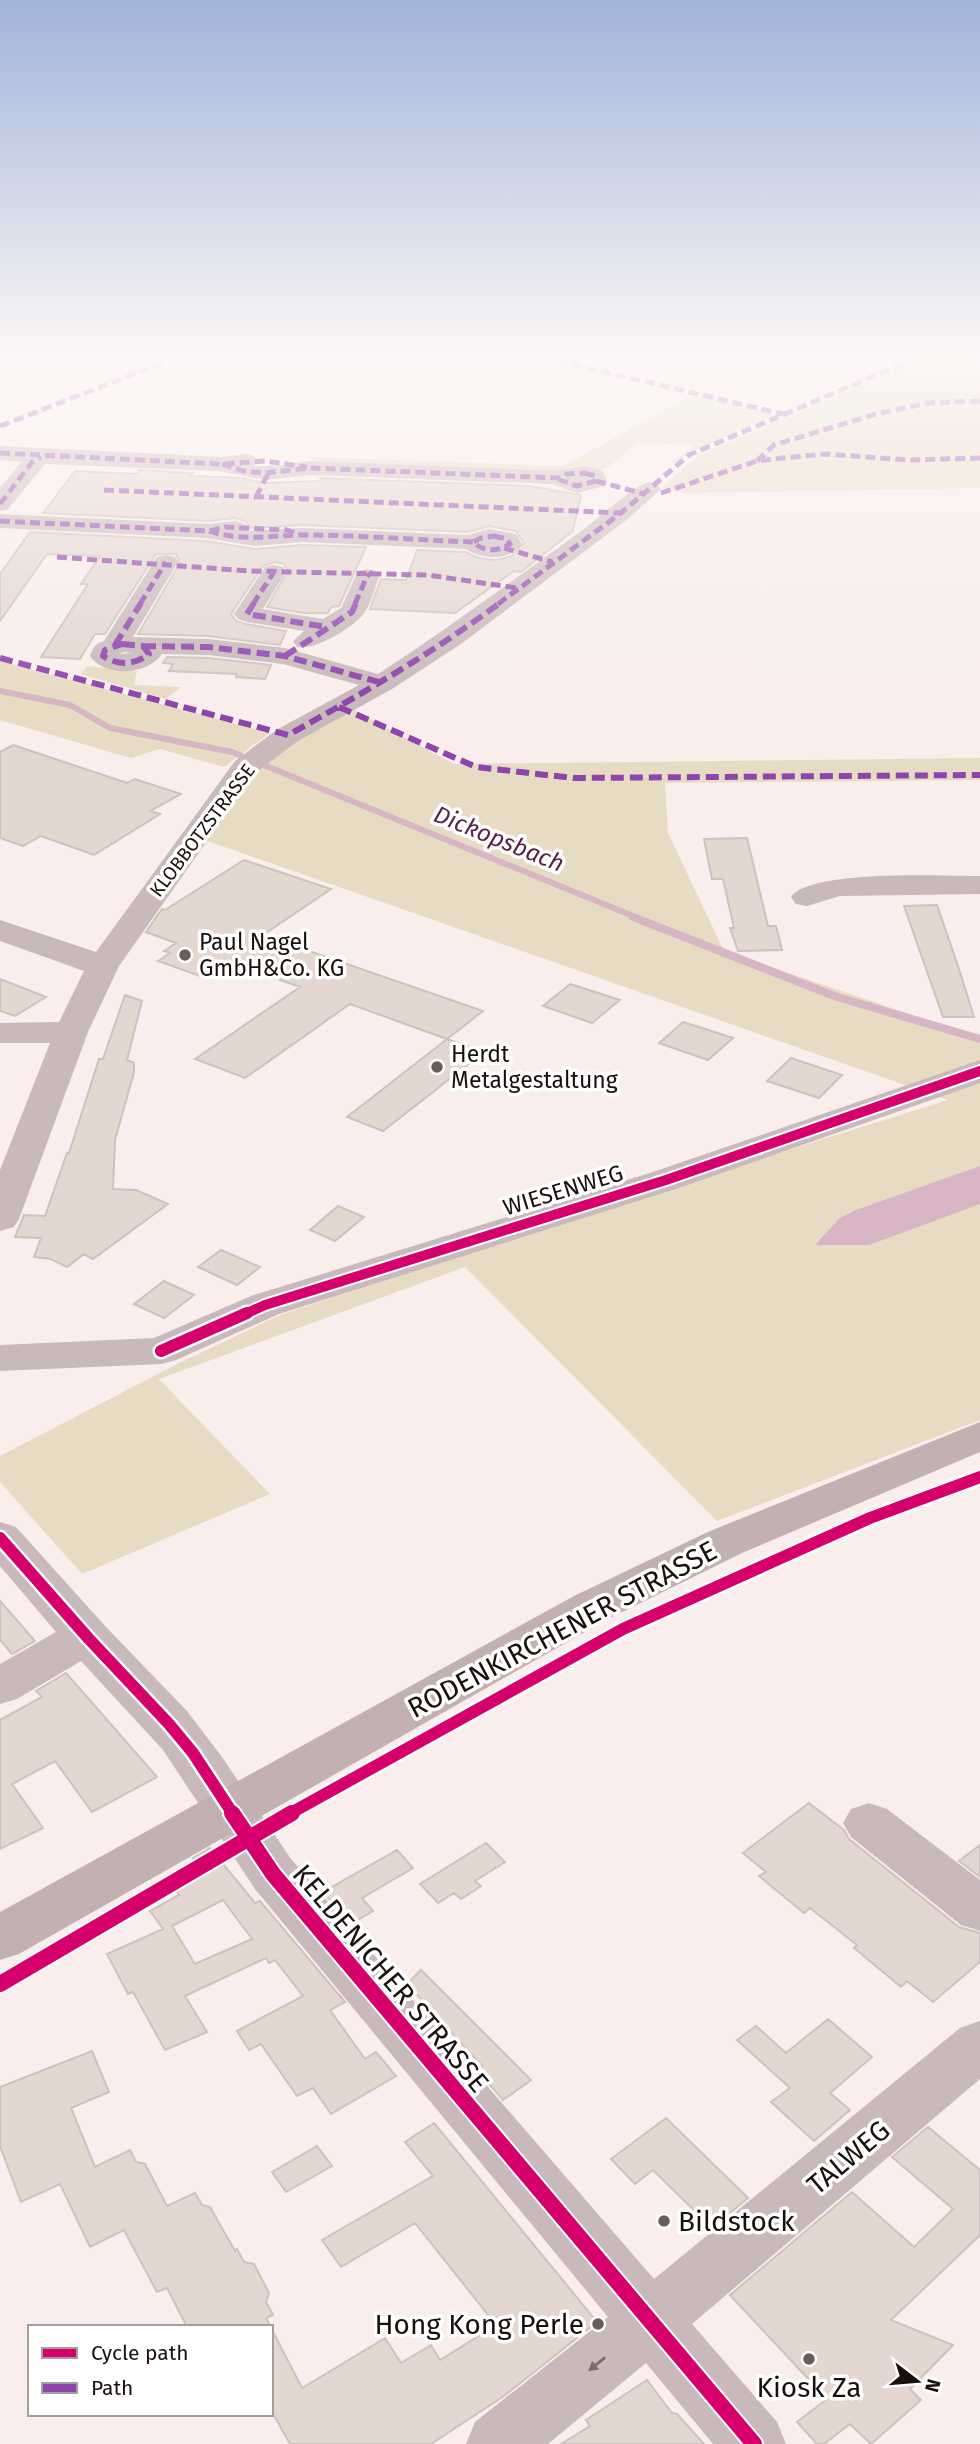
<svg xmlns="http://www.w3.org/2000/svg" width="980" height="2444" font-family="'Fira Sans',sans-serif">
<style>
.green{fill:#e7dbc4}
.water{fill:#d7b5c5}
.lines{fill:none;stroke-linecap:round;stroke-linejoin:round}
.stream-far1{stroke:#d7b5c5;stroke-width:6}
.stream{stroke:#d7b5c5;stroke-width:8}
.building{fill:#e4d7cf;stroke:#ccc3bd;stroke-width:2;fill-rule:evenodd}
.minor{fill:#c9b9bb;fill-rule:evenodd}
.major{fill:#c3b1b2;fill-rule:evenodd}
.quiet-far1{stroke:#8e44ad;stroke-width:5;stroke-dasharray:10 5;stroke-linecap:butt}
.quiet{stroke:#8e44ad;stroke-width:6;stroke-dasharray:13 6;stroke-linecap:butt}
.cycleway-far2-casing{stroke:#fff;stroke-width:14}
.cycleway-far1-casing{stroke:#fff;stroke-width:17}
.cycleway-casing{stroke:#fff;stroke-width:20}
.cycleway-far2{stroke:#d6006c;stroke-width:10}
.cycleway-far1{stroke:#d6006c;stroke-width:12}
.cycleway{stroke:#d6006c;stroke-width:16}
.oneway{fill:#7a6c6c}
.poi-dot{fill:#675d5a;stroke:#fff;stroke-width:2.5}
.labels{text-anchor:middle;stroke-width:7;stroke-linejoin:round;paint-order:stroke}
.far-street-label{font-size:19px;fill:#190f0c;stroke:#fff}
.poi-label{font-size:23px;fill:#190f0c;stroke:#fff;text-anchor:start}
.street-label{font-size:23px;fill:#190f0c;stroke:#fff}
.water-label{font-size:24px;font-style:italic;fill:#592245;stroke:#fff}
.near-street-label{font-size:28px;fill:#190f0c;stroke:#fff}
.near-poi-label{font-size:28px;fill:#190f0c;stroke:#fff;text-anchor:start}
</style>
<rect width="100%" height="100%" fill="#f9eeeb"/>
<path class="green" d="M980,367V488L686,493L662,488L697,456L901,368Z
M695,394L766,411L771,417L704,446L665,468L695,445L637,443L610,466L596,472L551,474L322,465L309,457L563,466Z
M0,661L270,733L224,767L160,749L131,758L0,720Z
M88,666L137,671L134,685L181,687L166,699L80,674Z
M352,709L454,764L980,758V780L665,783L668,833L724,951L980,1038V1420L717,1521L465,1267L159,1379L270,1494L82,1574L0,1482V1456L177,1364L280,1315L670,1187L948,1100L199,838L250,773L302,736Z"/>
<path class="water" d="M980,1166V1204L869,1245H815L840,1218L856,1210Z"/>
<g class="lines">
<path class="stream-far1" d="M0,691L70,705L110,728L232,752L638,918"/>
<path class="stream" d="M633,917L837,997L980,1039"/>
</g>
<path class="building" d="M139,470L193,473L191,476L242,478L265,483L319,481L321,478L529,486L581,495L573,531L521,572L514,571L455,613L370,609L381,579L406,580L417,550L465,552L479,558L496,560L512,556L524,543L516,531L489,526L468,532L302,525L250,528L245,521L235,518L209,521L43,513L75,471L137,474Z
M30,532L206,541L255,549L302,545L366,547L339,606L331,607L328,613H304L267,607L288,571L284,564L275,562L263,566L231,614L236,621L246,624L286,631L280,645L208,636L138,634L180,563L176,554H156L105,634H95L80,659L41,657L88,584H81L100,556L47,554L0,621V574Z
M167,657L208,658L271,665L265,679L236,677L237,674L169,671L173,664L163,663Z
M13,745L127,783L135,779L181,794L150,811L160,814L94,855L41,836L23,846L0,838V752Z
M747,838L768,926H776L782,950L738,951L730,928H734L723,879H712L704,839Z
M244,860L331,889L263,935L483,1011L447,1039L350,1004L245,1078L195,1059L300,987L224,960L200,976L158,961L170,953L164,951L176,943L146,932L162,909L165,910Z
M937,905L959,969L974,1017H943L904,906Z
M0,979L46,997L15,1016L0,1011Z
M570,984L620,1000L592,1023L543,1006Z
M125,995L142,1001L127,1060L134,1063V1072L115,1140L113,1189L136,1190L168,1204L93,1259L84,1254L67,1267L51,1259L34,1257L41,1238L15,1237L24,1215L45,1216L67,1153H69L99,1059H103Z
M683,1022L733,1038L708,1060L659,1043Z
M447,1039L484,1052L383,1131L347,1117Z
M791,1058L842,1075L819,1098L767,1081Z
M338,1206L364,1217L335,1241L310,1230Z
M221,1250L260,1267L237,1285L198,1267Z
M164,1281L194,1295L164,1318L134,1304Z
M0,1601L35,1641L12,1654L0,1640Z
M66,1673L157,1777L92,1812L55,1761L12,1784L43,1828L0,1849V1720L42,1697L36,1691Z
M809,1803L844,1830L849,1839L959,1927L980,1933V1962L933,2002L907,1981L901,1987L854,1948L857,1945L810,1908L804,1913L759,1876L766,1872L743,1853Z
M486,1843L505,1862L475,1881L481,1886L461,1899L454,1893L438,1903L420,1884Z
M980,1845V1877L959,1861Z
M210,1848L255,1903L260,1901L345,2002L330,2010L365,2059L376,2052L396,2076L331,2114L313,2088L297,2096L261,2044L249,2050L237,2031L303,1996L275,1960L269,1963L266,1958L185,1996L207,2032L165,2050L133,1992L128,1994L107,1954L163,1929L150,1911L179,1895L174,1887L202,1871L193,1858ZM223,1900L252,1939L195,1964L172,1926Z
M397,1850L413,1868L362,1898L373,1911L351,1924L323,1892Z
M421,1970L531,2080L503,2100L477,2070L482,2066L407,1984Z
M828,2019L872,2057L830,2093L850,2110L814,2141L771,2102L790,2088L737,2040L756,2026L786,2053Z
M92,2051L109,2092L71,2108L95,2167L130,2150L136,2162L145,2164L167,2206L195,2193L202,2205L210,2207L235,2251L237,2249L244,2262L254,2264L269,2293L266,2302L273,2315L266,2318L271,2327H187L167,2288L157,2292L124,2230L90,2247L60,2184L21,2202L0,2146V2087Z
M666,2118L748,2198L712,2228L653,2170L635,2184L611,2159Z
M434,2123L597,2322L504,2396L431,2444H290L271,2410V2328L302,2388L385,2338L401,2363L431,2345L440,2360L496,2325L415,2223L341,2267L322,2240L433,2176L405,2142Z
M928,2127L980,2170V2235L891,2320L953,2345L910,2389L921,2400L871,2444L850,2424L824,2444H817L797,2422L827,2399L730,2295L852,2192L914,2247L953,2209L892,2157Z
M317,2146L332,2166L286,2192L272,2172Z
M647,2380L672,2413L677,2414L704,2444H561L590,2426L586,2420Z"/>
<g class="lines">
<path class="minor" d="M0,446L222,457L246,454L254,456L257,461L254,466H277L310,461L557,471L585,466L603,471L607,481L604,486L577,493L552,484L310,475L265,480L219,471L45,464L8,509L0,511V488L21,462L0,460Z
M649,482L657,484L661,489L629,518L461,644L392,689L298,741L255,773L119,966L88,1032L19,1219L14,1227L0,1231V1170L50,1043H0V1023L59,1022L84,971L0,941V920L96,952L235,761L278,729L359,685L283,664L208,655L162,654C148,675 105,678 90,656C93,647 95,644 104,641L157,557L166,555L175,557L178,562L133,637L208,639L285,648L378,674C449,628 516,578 584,529C600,517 633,486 649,482ZM124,652L133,653L119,654Z
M0,514L209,524L235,521L243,523L247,528L245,531L302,528L468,535L489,529L516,534L522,544C510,561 482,560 466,549L302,542L255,546L206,538L0,528Z
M274,565L283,567L286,572L263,609L323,619L341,608L358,571L367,569L376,571L379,576C375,588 370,608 361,617C348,630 314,651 297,647L293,641L304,631L247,622L238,619L234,614L265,567Z
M980,876V894L840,896L807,906L796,904L791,897C811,869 943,876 980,876Z
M980,1060V1083L679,1188L279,1314L176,1360L161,1364L0,1371V1345L154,1338L251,1296L653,1172Z
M0,1522L16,1527L106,1627L187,1711L222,1757L291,1859L654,2279L960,2028L980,2021V2079L692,2324L777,2422L786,2444H713L646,2363L548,2444H466L475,2422L608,2317L255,1889L163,1750L81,1661L17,1699L0,1704V1664L56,1632L0,1566Z
M869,1803L887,1809L980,1880V1931L961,1925L851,1837L843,1823L851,1809Z"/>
<path class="major" d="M980,1422V1452L742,1553L606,1620L19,1954L0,1960V1912L574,1596L710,1531Z"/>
<path class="quiet-far1" d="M528,354L787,415
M0,426L186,354
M0,453L222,464L265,461L307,467
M757,461L774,445L876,414L928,403L980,401
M222,464L243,471L265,473L310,468L560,478
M585,473L595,476L596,481L577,486L560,480L567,474Z
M596,481L644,494
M104,490L621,513
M661,493L757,461L782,458L826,454L908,460L980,458
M256,497L269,472
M0,504L33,461L41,457
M0,521L209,531L225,527L287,530L296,533
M209,531C242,542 271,535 305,535C361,535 417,540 473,542
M494,536L507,539L510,544C497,552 484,552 473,542L481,538Z
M504,548L552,562
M57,557L250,571L428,575L517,588
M140,604L166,562
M253,604L274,572
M355,604L367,576L373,572
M498,604L621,513L689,455L925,354"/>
<path class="quiet" d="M254,603L247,614L326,627
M122,644L143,646L149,654C135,665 118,666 103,656L105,650Z
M115,645L141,603
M143,646L208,647L285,656L382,683
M285,656L352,612L356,603
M0,658L288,735C362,694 432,653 500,603
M339,707L476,767L573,778L980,775"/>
<defs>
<path id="cycleway-far2" d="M243,1315L265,1305L666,1180L980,1071"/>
<path id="cycleway-far1" d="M161,1351L247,1313
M0,1538L89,1639L169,1724L193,1753L233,1814
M289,1814L623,1629L870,1518L980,1477"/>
<path id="cycleway" d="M232,1813L273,1874L754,2444
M0,1984L292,1813"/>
</defs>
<use href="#cycleway-far2" class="cycleway-far2-casing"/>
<use href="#cycleway-far1" class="cycleway-far1-casing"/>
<use href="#cycleway" class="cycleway-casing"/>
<use href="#cycleway-far2" class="cycleway-far2"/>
<use href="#cycleway-far1" class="cycleway-far1"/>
<use href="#cycleway" class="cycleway"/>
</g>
<defs><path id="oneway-solid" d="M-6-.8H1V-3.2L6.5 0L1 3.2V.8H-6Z" transform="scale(1.75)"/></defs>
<use class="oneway" href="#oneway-solid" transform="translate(597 2364) rotate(141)"/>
<linearGradient id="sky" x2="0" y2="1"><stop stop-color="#a1b4da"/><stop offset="0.51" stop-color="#fcf7f6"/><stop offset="1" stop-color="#fcf7f6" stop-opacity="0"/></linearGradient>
<rect width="980" height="697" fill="url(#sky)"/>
<g class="poi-dot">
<circle cx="185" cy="955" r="7"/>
<circle cx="437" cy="1067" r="7"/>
<circle cx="664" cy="2221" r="7"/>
<circle cx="598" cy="2324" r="7"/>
<circle cx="809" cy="2359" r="7"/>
</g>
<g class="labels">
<g class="far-street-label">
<text transform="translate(202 830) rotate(-53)" y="7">KLOBBOTZSTRASSE</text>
</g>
<g class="poi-label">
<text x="199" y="950">Paul Nagel<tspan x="199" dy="26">GmbH&amp;Co. KG</tspan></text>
<text x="451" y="1062">Herdt<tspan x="451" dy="26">Metalgestaltung</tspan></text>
</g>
<g class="street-label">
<text transform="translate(563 1190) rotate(-17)" y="8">WIESENWEG</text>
</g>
<g class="water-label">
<text transform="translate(499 839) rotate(22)" y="8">Dickopsbach</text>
</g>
<g class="near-street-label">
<text transform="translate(562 1629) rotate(-28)" y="10">RODENKIRCHENER STRASSE</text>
<text transform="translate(391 1978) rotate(50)" y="10">KELDENICHER STRASSE</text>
<text transform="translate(848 2157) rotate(-40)" y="10">TALWEG</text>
</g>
<g class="near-poi-label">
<text x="678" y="2231">Bildstock</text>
<text x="584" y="2334" text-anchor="end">Hong Kong Perle</text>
<text x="809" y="2397" text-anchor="middle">Kiosk Za</text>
</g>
</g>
<rect x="28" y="2325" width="245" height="91" fill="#ffffff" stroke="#a39f9e" stroke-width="2"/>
<rect x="42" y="2348" width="35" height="10" fill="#d6006c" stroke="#a39f9e" stroke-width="2"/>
<text x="91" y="2360" font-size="21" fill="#190f0c">Cycle path</text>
<rect x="42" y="2383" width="35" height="10" fill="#8e44ad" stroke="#a39f9e" stroke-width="2"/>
<text x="91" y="2395" font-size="21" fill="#190f0c">Path</text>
<g transform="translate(917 2381) rotate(106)" stroke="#ffffff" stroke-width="5" paint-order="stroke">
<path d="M0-5L12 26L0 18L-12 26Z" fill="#190f0c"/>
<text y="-10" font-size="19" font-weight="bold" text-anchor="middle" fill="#190f0c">N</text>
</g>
</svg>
